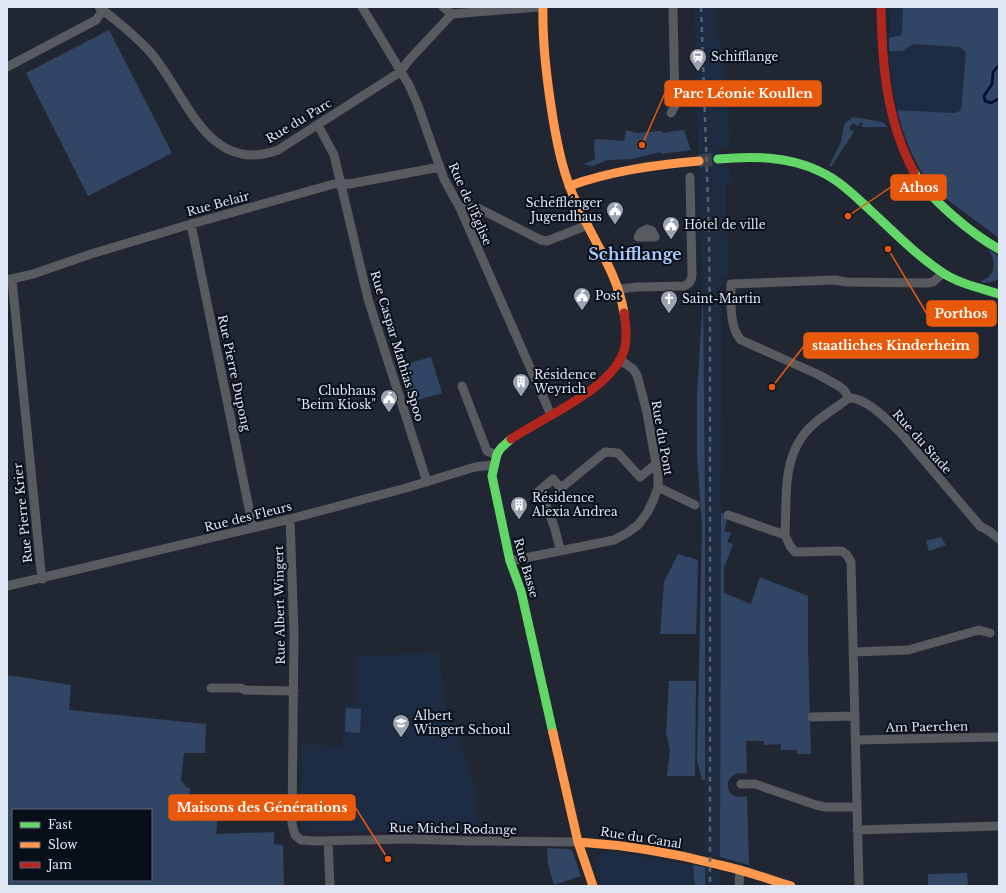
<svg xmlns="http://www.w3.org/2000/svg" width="1006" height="893" font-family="'Libre Baskerville',serif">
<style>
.built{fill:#1d2c42}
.green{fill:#314664;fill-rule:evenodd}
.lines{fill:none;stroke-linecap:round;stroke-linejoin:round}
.stream{stroke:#030a2d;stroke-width:2.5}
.secondary-tunnel{stroke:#3c444f;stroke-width:13;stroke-dasharray:13 6;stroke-linecap:butt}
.street{stroke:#575a5e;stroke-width:9}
.fast{stroke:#63d668;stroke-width:9}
.slow{stroke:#ff974d;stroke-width:9}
.jam{stroke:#b3261e;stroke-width:9}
.rail{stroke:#5c6167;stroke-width:2.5;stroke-dasharray:5 5;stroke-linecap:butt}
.labels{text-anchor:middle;stroke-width:4;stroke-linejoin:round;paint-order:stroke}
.poi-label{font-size:12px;fill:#dee6f4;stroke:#090f18;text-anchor:start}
.street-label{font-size:12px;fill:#dee6f4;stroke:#090f18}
.district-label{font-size:16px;font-weight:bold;fill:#a9cbfd;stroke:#090f18}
.leader{fill:none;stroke:#e8590c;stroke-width:1.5}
.callout-dot{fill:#e8590c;stroke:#090f18;stroke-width:1.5}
.callout{fill:#e8590c;stroke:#e8590c;stroke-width:1.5}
.callout-label{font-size:13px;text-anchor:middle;font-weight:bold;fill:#fff}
</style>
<rect width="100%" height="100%" fill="#202732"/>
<path class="built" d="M694,7H717V28L723,53L724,96L728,100L730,147H718L719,167H730L731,183L726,184L728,277H722L720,857L705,853V507L702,269Z
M889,7H918L966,53L961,110L955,113L897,110L890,66Z
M439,653L448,723L459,732L464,753L477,791L476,833L303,831L300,815L302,744L342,746L345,704L356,705L357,656Z
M607,851L693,865L695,886H602L594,863L601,853H607Z
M705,867L720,871V886H705Z"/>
<path class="green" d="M903,7H999V238L937,192L923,175L911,152L902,128L897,110L955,113L961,110L966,53L960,47L914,44L902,51H889V38L902,35Z
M109,30L172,153L88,196L26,73Z
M853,117L883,122L888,127H863L861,126L863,124L861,122L858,126L853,123L849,128L854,132L831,167L829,166L841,142L844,124Z
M626,130L637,133L660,131L664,133L674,131L684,130L691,150L661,154L660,152L633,159L608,160L593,166L587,165L584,164L595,159L594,141L596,139L624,141Z
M990,250L999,257V279L991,282L982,283V281C995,276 997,262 989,251Z
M703,295L705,507V780H702L697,761L702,527L697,455V395Z
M431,357L442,393L411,402L399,366Z
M721,513L724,515L727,520L724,531L731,533L727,542L733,544L724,568V593L751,604L760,577L808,596V648L811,754H797V750H781V744L764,745V741H746L747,774C721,768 722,804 747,796L749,865L720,857Z
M941,537L946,545L929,551L926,541Z
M678,554L698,560L696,634H660L664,582Z
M7,675L71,685L69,710L206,724L205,753H184L181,780L187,788H190L186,820L196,821L198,804L219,800L216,834L274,832V844L283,845L284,886H7ZM13,810H151V880H13Z
M669,681H696L695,776H667L670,750L666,732Z
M346,708L361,709L360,733L345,732Z
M547,848L567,849L572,850L581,876L554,885L548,864Z
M693,865L705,867V886H695Z
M967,873L968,886H928V874Z"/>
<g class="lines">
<path class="stream" d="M998,99L991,103L985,101L984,96L992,84L993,72L999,65"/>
<path class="secondary-tunnel" d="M699,161L718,159"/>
<path class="street" d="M99,7C117,21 136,36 151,53C187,95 207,176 278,150L400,72L409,60L452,14
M362,7L409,85L417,103L444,179L460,208L551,415
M443,7L452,14L539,7
M7,67L96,20L103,10
M671,113L675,106L673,7
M318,125L334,155L368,299L427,482
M460,208L467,207L478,208L541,240L547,241L588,225
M191,224L253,528
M647,229L652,231L655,237H638L641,232Z
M12,279L41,571L43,579
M7,280L33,274L91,254L191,224L334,184L342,183L349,184L440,167
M618,289L638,287L684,286C690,284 692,280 692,274L690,177
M462,386L487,451L497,455
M849,398L844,390L839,386L817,374L741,340C729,328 731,300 731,284L835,280L846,282L927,283L933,282L943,273
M849,398C866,397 888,421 900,432L980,526L989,531L999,539
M658,487L695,505
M728,515L785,535C787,503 782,465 802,437C813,421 833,410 849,398
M290,519L294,633L292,824L295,835L301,840L317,841L407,839L471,841L578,842
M785,535L790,546L795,552L842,551L847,555L851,562L859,886
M560,550C556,530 550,509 538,492L553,479L561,488L605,452L618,453L640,477L656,464
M510,561L614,540L627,533L638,525L647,513L653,501L658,487V475L647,413L639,382L637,375L633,369L620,360
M7,586L290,519L406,488L475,467L493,465
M853,652L908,650L979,630L990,633
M211,688H240L245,690L294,691
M812,717L855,716
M855,740L999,737
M741,784H755L816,805L825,807H857
M857,830L999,826
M328,841L330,886
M739,886L740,870"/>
<path class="fast" d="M718,159C752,156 788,156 819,171C839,180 854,195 869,209C893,231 916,255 943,273C960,284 980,288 999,294
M914,172C928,198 973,235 999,249
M511,439L501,448L497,454L492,476L510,561L521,591L553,733"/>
<path class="slow" d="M543,7C542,45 547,82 553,119C558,149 564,177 577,204C593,240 618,274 624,313
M569,186C611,171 654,165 699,161
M553,733L578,842L593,886
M578,842C626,845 674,853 720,865C744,870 768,879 791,886"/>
<path class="jam" d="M881,7C882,64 886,120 914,172
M511,439C543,417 616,388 625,347C627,336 626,324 624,313"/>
<path class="rail" d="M701,7L709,230L710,330V886"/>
</g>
<defs>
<symbol id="station-pin" viewBox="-11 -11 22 30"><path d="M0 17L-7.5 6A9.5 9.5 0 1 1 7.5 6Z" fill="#9ca3b0" stroke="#090f18"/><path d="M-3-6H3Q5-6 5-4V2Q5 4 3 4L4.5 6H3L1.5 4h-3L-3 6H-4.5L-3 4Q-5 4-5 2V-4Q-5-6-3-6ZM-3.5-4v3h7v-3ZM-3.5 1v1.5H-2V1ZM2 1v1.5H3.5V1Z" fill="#fff"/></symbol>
<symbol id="civic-pin" viewBox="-11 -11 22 30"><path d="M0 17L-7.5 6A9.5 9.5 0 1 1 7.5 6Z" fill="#9ca3b0" stroke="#090f18"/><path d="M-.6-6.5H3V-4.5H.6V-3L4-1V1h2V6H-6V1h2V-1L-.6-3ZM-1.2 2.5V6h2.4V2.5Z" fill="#fff"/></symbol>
<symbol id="church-pin" viewBox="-11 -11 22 30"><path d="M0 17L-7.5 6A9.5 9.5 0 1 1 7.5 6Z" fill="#9ca3b0" stroke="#090f18"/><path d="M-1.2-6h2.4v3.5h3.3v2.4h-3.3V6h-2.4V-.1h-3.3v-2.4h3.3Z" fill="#fff"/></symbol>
<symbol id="building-pin" viewBox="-11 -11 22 30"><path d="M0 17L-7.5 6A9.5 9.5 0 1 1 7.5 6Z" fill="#9ca3b0" stroke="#090f18"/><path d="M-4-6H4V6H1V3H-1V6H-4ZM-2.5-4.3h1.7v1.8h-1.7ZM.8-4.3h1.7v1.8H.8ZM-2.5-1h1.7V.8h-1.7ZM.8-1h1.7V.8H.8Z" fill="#fff"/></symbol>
<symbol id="school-pin" viewBox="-11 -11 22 30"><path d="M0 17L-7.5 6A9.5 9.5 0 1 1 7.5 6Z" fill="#9ca3b0" stroke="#090f18"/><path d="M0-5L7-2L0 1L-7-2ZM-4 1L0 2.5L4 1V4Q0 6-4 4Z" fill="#fff"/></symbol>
</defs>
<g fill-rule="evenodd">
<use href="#station-pin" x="688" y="47" width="20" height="27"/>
<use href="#civic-pin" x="605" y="200" width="20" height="27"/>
<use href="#civic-pin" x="661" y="215" width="20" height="27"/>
<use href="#civic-pin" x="572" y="286" width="20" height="27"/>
<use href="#church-pin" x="659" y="289" width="20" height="27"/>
<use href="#building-pin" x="511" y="372" width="20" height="27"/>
<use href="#civic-pin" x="379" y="388" width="20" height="27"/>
<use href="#building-pin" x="509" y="495" width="20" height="27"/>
<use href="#school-pin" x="391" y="713" width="20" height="27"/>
</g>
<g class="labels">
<g class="poi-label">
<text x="711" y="61">Schifflange</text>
<text x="602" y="207" text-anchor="end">Schëfflénger<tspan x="602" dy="14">Jugendhaus</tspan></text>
<text x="684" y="229">Hôtel de ville</text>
<text x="595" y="300">Post</text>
<text x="682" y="303">Saint-Martin</text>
<text x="534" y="379">Résidence<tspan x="534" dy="14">Weyrich</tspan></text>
<text x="376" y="395" text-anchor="end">Clubhaus<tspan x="376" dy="14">"Beim Kiosk"</tspan></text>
<text x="532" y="502">Résidence<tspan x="532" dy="14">Alexia Andrea</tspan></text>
<text x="414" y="720">Albert<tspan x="414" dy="14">Wingert Schoul</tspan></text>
</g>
<g class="street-label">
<text transform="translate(299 121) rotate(-31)" y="4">Rue du Parc</text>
<text transform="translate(218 204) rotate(-15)" y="4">Rue Belair</text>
<text transform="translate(470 204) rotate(66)" y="4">Rue de l'Église</text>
<text transform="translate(397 346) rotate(73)" y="4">Rue Caspar Mathias Spoo</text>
<text transform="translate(234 373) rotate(78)" y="4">Rue Pierre Dupong</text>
<text transform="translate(662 438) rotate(80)" y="4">Rue du Pont</text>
<text transform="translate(922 442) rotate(48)" y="4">Rue du Stade</text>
<text transform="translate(23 513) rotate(-96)" y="4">Rue Pierre Krier</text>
<text transform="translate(248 517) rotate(-14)" y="4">Rue des Fleurs</text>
<text transform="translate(526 568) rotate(74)" y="4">Rue Basse</text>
<text transform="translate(280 605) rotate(-91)" y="4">Rue Albert Wingert</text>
<text transform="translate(927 727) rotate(-1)" y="4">Am Paerchen</text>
<text transform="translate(453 829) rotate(1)" y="4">Rue Michel Rodange</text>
<text transform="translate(641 838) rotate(9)" y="4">Rue du Canal</text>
</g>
<g class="district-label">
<text x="635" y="260">Schifflange</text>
</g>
</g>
<path class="leader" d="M642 145L665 93M848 216L891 187M888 249L927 314M772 387L804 346M388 859L355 807"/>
<g class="callout-dot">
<circle cx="642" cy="145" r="4"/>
<circle cx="848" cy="216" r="4"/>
<circle cx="888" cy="249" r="4"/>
<circle cx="772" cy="387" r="4"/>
<circle cx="388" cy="859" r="4"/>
</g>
<g class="callout">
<rect x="665" y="81" width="156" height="25" rx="4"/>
<rect x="891" y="175" width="55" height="25" rx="4"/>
<rect x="927" y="301" width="69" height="25" rx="4"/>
<rect x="804" y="333" width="174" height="25" rx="4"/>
<rect x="169" y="795" width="186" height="25" rx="4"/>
</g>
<g class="callout-label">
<text x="743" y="98">Parc Léonie Koullen</text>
<text x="919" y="192">Athos</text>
<text x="961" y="318">Porthos</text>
<text x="891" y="350">staatliches Kinderheim</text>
<text x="262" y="812">Maisons des Générations</text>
</g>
<rect width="1006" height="893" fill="none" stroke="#dee6f4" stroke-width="16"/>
<rect x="12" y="809" width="140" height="72" fill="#090f18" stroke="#5e6570"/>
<rect x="20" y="822" width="20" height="6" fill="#63d668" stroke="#5e6570"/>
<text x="48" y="829" font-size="12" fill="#dee6f4">Fast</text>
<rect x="20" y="842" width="20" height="6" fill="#ff974d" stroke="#5e6570"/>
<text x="48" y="849" font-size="12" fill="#dee6f4">Slow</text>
<rect x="20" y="862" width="20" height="6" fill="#b3261e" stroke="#5e6570"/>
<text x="48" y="869" font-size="12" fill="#dee6f4">Jam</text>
</svg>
